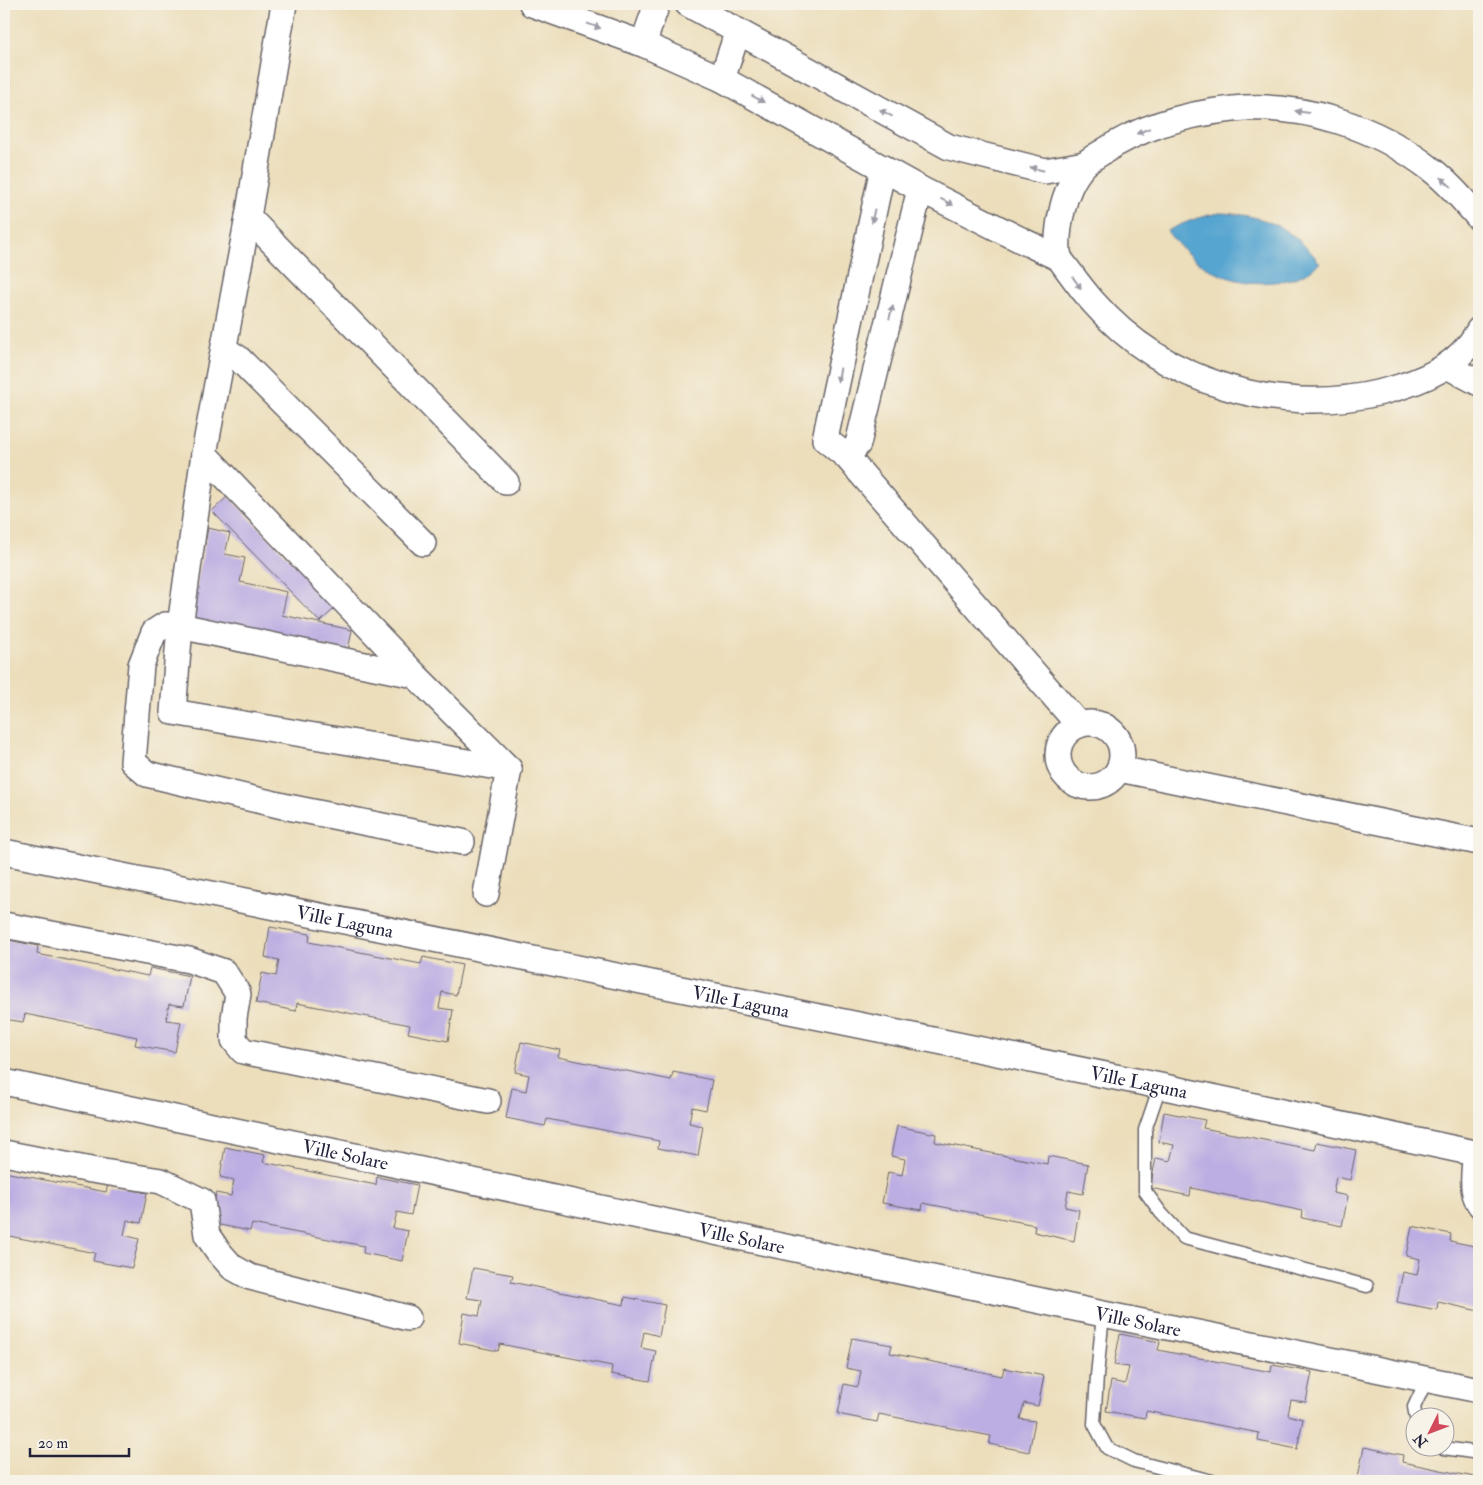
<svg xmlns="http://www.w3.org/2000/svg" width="1483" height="1485" font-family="'IM FELL Double Pica',serif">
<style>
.water{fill:#56a5d0;stroke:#3c6486}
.building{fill:#bcade2}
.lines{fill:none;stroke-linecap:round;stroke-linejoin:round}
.lane-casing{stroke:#696468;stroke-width:15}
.street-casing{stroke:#696468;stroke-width:28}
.lane{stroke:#fff;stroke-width:12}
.street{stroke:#fff;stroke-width:25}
.oneway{fill:#9c9ca7}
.labels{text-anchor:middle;stroke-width:4.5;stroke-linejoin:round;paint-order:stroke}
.street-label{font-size:19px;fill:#22223b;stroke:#f7f3e8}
</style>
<rect width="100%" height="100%" fill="#f7f3e8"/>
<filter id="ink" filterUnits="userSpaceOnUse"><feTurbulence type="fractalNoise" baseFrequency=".02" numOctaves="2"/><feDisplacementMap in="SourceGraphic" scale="10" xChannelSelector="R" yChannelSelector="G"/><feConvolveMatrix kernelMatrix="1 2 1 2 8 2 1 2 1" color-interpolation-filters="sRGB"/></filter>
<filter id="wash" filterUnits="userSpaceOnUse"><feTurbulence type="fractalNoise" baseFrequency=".0096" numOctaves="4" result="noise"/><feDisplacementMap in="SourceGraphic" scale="20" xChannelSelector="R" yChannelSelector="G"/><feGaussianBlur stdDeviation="1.12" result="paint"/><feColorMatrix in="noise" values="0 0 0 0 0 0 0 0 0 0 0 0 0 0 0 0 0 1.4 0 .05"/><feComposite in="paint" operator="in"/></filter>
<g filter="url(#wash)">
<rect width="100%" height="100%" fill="#ecdebb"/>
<path class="water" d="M1220,213C1266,215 1291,227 1320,263C1315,266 1310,272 1304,274C1295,279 1284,281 1274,282C1230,287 1193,266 1167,231C1185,222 1201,216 1220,213Z"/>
<g id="blocks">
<path class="building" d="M228,496L336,607L320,622L212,511Z
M208,528L230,533L225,554L245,558L240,582L287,592L282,615L352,630L348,651L190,618Z
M270,927L310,934L309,942L421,964L423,957L462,965L456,995L442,992L439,1008L453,1010L448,1041L408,1033L410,1025L297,1003L296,1011L256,1003L262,973L276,976L279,960L265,957Z
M4,939L38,946L37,954L148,976L150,968L190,976L184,1006L169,1004L166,1020L181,1022L175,1052L135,1045L137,1037L25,1014L23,1022L4,1019V986L7,971H4Z
M521,1042L560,1050L558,1057L671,1080L673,1072L712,1080L706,1110L692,1107L689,1123L703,1126L698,1156L658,1148L659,1141L547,1119L545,1126L506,1118L512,1088L526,1091L529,1075L515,1072Z
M1164,1112L1205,1120L1203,1128L1315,1150L1317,1142L1356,1150L1350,1180L1336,1177L1333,1193L1348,1196L1342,1226L1302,1218L1303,1211L1191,1188L1190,1196L1150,1188L1156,1158L1170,1161L1174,1145L1159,1142Z
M897,1126L936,1134L935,1142L1047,1164L1048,1156L1088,1164L1083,1194L1068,1191L1065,1207L1079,1210L1074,1241L1034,1232L1035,1225L923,1203L922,1210L882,1203L888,1172L902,1175L905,1159L891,1156Z
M225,1147L265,1155L263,1162L376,1185L377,1177L417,1185L411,1215L397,1212L393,1228L408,1231L402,1261L363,1253L364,1246L252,1224L250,1231L210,1223L216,1193L231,1196L234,1180L220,1177Z
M4,1172L106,1192L108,1185L147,1193L141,1223L127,1220L124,1235L139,1239L132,1268L93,1261L95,1253L4,1235Z
M1412,1226L1451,1234L1450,1241L1479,1247V1311L1438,1302L1437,1310L1397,1302L1403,1272L1417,1275L1420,1259L1406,1256Z
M473,1268L513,1275L511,1282L624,1305L625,1297L665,1305L659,1336L644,1332L641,1348L656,1351L650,1381L611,1374L612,1366L500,1344L498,1351L459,1343L464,1313L479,1316L482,1300L467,1298Z
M1120,1334L1160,1342L1158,1350L1271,1372L1272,1365L1312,1372L1306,1402L1291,1400L1288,1415L1303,1419L1297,1449L1258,1441L1259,1433L1146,1411L1145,1418L1106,1411L1111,1381L1125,1384L1129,1367L1114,1365Z
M852,1338L892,1345L890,1353L1002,1376L1004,1368L1044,1376L1038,1406L1024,1403L1020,1419L1035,1421L1029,1452L989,1444L991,1436L879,1414L877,1422L838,1414L844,1384L858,1387L861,1371L846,1368Z
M1364,1447L1403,1455L1402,1462L1479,1478V1481H1372V1480L1358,1477Z"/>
</g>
</g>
<g filter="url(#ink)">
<use href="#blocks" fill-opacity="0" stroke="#696468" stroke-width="1"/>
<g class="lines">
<defs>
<path id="lane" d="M1160,1086L1145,1130V1191L1161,1213L1184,1238L1367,1286
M1469,1152C1468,1173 1462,1197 1479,1213
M1103,1314L1097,1376L1094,1424L1107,1448L1134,1461L1212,1481
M1416,1418L1414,1407L1427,1379
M1444,1448L1479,1453"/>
<g id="street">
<path d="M284,4L248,217L204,454L415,675L509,769"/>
<path d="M532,4L643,44L722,79L920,189L1025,242L1059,258"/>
<path d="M688,4L949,147L1045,171L1085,164"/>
<path d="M643,44L657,4"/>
<path d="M722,79L738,31"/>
<path d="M883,168L825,439L847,457L1079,725"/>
<path d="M248,217L506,482"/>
<path d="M1479,218C1464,201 1450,184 1432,170C1377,127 1303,102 1233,109C1186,114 1141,126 1101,153C1096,156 1089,160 1084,165C1073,177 1065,195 1062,211C1059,222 1056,246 1059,257C1061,261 1065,266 1068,270C1076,281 1084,292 1094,303C1164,383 1279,417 1382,392C1421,382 1459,367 1479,330"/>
<path d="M224,349L238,358L423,543"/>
<path d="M1447,366L1479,383"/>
<path d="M204,454L180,626L173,712L509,769"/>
<path d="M847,457L858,444L920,189"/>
<path d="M415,675L355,663L180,626L165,625L154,632L141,665L133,762L147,774L283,806L462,842"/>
<circle cx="1090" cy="755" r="32"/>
<path d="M1119,769L1479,842"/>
<path id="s1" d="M4,852L1160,1086L1479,1154"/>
<path d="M486,894L509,769"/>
<path d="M4,925L189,960L224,972L238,994L234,1018V1040L243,1051L488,1101"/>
<path id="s2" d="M4,1082L1103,1314L1479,1390"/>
<path d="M4,1153L91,1170L161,1181L202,1201L207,1235L218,1251L232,1267L250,1277L408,1318"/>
</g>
</defs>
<use href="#lane" class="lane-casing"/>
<use href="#street" class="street-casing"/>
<use href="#lane" class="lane"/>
<use href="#street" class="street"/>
</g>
<defs><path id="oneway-solid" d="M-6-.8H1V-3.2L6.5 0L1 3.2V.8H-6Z" transform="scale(1.25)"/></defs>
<g class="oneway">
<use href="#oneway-solid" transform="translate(594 26) rotate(20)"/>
<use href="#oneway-solid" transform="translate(758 99) rotate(29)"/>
<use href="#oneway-solid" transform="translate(1302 112) rotate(-172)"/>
<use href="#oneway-solid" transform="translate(886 113) rotate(-151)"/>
<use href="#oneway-solid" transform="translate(1143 131) rotate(157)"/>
<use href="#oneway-solid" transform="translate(1037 169) rotate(-167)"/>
<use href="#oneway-solid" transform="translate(1446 182) rotate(-139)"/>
<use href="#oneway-solid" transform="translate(947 202) rotate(27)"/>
<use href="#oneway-solid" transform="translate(873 216) rotate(102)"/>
<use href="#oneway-solid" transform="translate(1077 283) rotate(54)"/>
<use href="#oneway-solid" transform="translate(891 312) rotate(-76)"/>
<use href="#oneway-solid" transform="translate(839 375) rotate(102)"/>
</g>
</g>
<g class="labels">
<g class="street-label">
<text dy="7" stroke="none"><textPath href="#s1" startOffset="348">Ville Laguna</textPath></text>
<text dy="7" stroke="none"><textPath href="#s1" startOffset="752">Ville Laguna</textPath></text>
<text dy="7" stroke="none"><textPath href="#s1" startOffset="1158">Ville Laguna</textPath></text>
<text dy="7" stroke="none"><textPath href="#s2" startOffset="349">Ville Solare</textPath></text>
<text dy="7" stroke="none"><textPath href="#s2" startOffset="754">Ville Solare</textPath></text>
<text dy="7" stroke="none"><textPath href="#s2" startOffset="1159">Ville Solare</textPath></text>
</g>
</g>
<rect width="1483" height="1485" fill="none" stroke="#f7f3e8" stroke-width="20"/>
<g transform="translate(1430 1432) rotate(228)"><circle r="24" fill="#f7f3e8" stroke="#a29fa3"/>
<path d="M0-4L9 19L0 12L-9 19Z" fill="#d1495b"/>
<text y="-8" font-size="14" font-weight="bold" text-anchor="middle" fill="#22223b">N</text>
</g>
<path d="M30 1448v8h99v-8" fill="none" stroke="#22223b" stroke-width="2.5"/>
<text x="38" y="1448" font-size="15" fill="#22223b" stroke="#f7f3e8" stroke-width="4" paint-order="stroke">20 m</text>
</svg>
